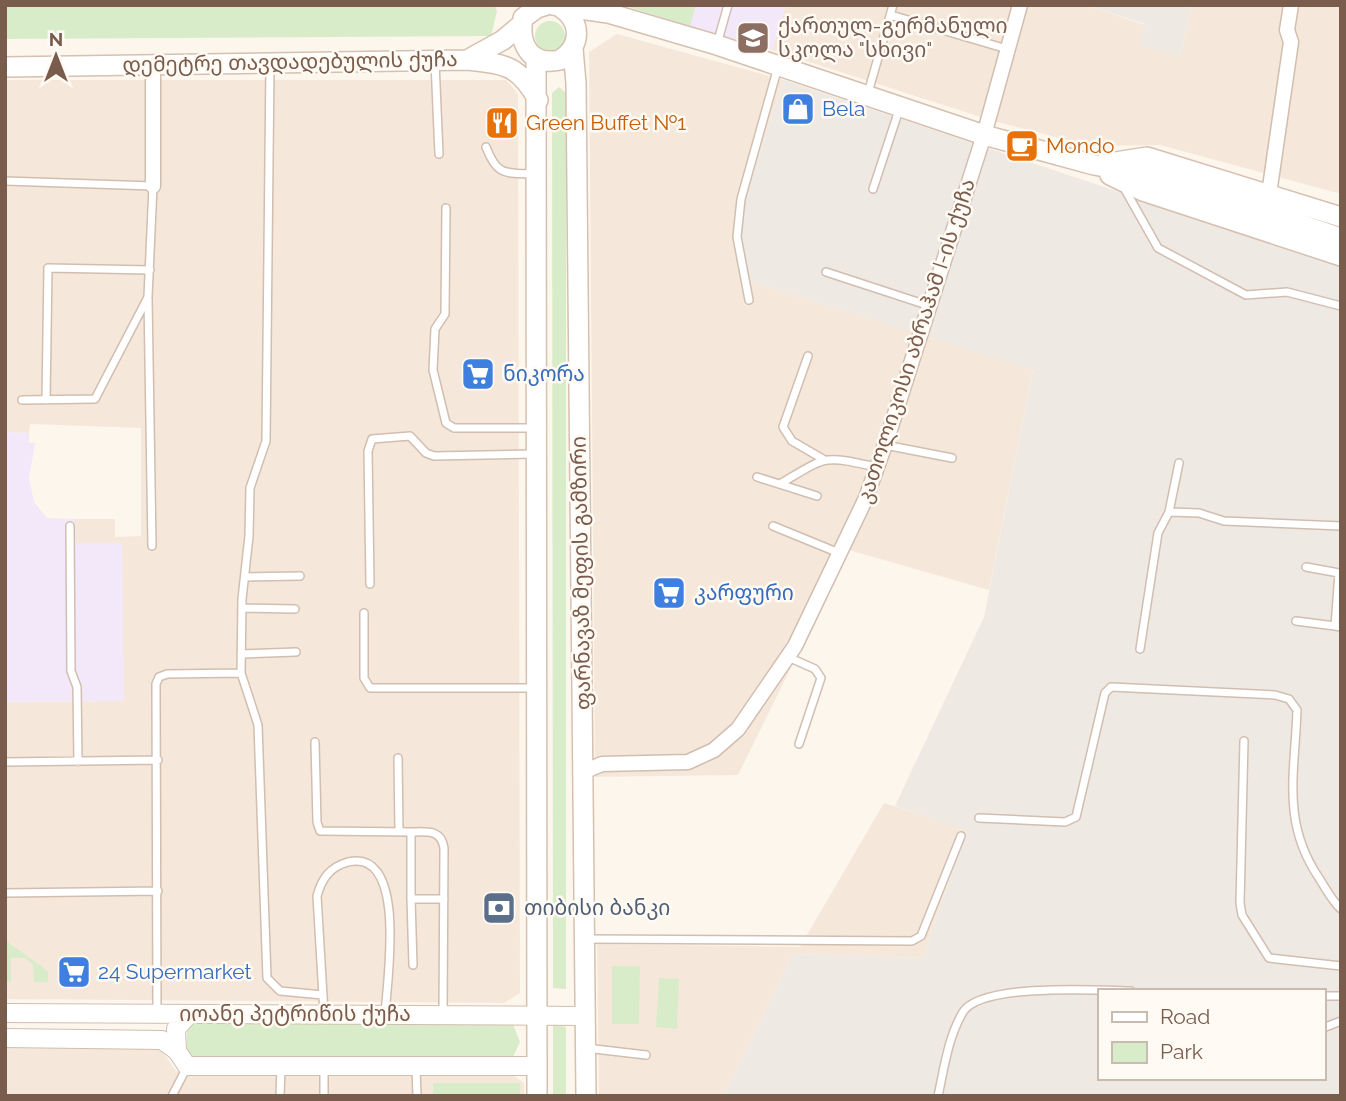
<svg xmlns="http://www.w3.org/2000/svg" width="1346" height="1101" font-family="Raleway,'Noto Sans Georgian',sans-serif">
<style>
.residential{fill:#f5e8da}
.industrial{fill:#efe9e4;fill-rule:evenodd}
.education{fill:#f3e8fa}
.green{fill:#d8ecc9}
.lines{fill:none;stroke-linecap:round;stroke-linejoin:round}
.service-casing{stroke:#d1beb0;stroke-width:10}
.minor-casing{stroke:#d1beb0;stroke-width:17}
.tertiary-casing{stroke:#d1beb0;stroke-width:20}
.secondary-casing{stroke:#d6c0b0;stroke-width:22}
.service{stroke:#fff;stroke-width:7}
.minor{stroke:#fff;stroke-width:14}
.tertiary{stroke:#fff;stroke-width:18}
.secondary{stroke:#fff;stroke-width:19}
.labels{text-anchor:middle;stroke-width:5;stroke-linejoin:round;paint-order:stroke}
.education-label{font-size:21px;fill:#785e54;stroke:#fffaf3;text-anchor:start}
.street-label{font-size:21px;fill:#7a5c4d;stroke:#fffaf3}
.shop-label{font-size:21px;fill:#366cbe;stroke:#fffaf3;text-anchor:start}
.food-label{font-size:21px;fill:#c56008;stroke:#fffaf3;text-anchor:start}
.service-label{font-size:21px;fill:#4e5e75;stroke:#fffaf3;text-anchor:start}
</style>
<rect width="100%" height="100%" fill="#fdf6ec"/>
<path class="residential" d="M786,5H1085L1145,25L1180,57L1192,5H1341V194L1160,145L1090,146L990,120L772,50Z
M617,34L784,80L738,218L749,281L1033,369L989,590L849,550L738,775L595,777L589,52Z
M5,80H506L518,94L520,993L504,1003L5,999V702L123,701L122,543H75V519H115V537L141,536V428L30,424L29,433L5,432Z
M884,803L966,829L923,958L793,954L723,1096H599L597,944L800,947Z
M5,1044H157L176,1071H507L524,1083V1096H5Z"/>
<path class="industrial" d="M1085,5H1192L1180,57L1139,45L1145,24Z
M784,80L1341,266V1096H723L793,954L923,958L966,830L895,806L984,617L1033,370L749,281L738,218ZM1099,991H1323V1078H1099Z"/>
<path class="education" d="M696,5H786L772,50L690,26Z
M5,432L29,433V443H35L29,478L34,502L47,518L75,519L76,543H122L124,701L5,702Z"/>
<path class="green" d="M5,5H495L497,11L491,36L5,39Z
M622,5H696L690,26Z
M535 36a15 15 0 1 1 30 0a15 15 0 1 1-30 0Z
M559,87L566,93V989L553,988L552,93Z
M5,940L48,971V982H34L33,964L25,958H11V982H5Z
M612,966H640L639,1024H612Z
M659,978L679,979L677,1029L656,1027Z
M191,1023L513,1024L520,1042L512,1059L197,1060L187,1052V1028Z
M553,1024L566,1027V1096H553Z
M433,1083H520V1096H433Z"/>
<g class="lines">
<defs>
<path id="service" d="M891,15L1007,49
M717,44L728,5
M435,62L439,154
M868,93L893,5
M486,147C497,176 505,173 534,174
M5,181L153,186L148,297L95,399L22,400
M1123,186L1158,248L1246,295L1287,292L1341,306
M873,189L899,110
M446,208L445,314L435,329L433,370L446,423L454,428H535
M826,272L930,306
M148,298L152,546
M749,300L737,237L741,199L778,67
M808,356L783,427L792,441L823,459
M46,400L48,268L150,270
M885,445L952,458
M757,477L817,496
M780,484C827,456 822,455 876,467
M1169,512L1199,513L1224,521L1341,526
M70,526L71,671L77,687L78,762
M773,526L839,553
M1306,567L1339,573L1335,626L1341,627
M245,577L300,576
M370,584L368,451L372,439L410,436L426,453L434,456L535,454
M242,608L295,609
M364,613V678L370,688H534
M1296,621L1335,626
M1140,649L1158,533L1169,512L1179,463
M241,654L296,652
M788,657L815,669L821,678L799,744
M241,673L258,725L267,978L280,991L323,995
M1244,741L1240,903L1242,915L1269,958L1341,966
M315,742L317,822L320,831L411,832V899H444
M398,758L399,831
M5,762L158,760
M979,818L1065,822L1076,817L1105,693L1111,687L1275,695L1289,699L1297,710C1295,773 1281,822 1319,878C1326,889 1332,901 1341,909
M411,832C427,832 441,829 444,848L443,1014
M5,893L158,891
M411,899L413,965
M586,939L912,941L921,936L961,836
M1323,996H1341
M157,1013L156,684L159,677L167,674L241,673L242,599L249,536L250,488L266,441L270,65
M324,1013L317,896C322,878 330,867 348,862C408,848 387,982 385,1014
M1323,1028L1341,1021
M586,1048L646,1055
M324,1067V1096
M416,1068L417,1096
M172,1096L187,1067
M280,1096L281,1067
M938,1096C944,1069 948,1037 963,1012C981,983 1098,990 1131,991"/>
<path id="minor" d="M153,63V186
M1269,194L1291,42L1287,30L1291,5
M583,772L602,764L688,762L714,750L738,729L795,646L866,498L887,439L984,135L1020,5"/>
<path id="tertiary" d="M5,1013L585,1016
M5,1038L162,1040L177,1051L187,1066H537
M177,1051L176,1029L189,1014"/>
<path id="secondary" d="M547,5L537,8L523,18C518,45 531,66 560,60C582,46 582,21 560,7
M553,5L608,13L717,45L984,135L1094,165L1163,178L1341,238
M573,49L576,83L586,1096
M536,58L537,1096
M467,60C504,64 518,64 538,100
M5,67L467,60L503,40L522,24
M1103,164L1147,157L1341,217
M1110,175L1143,191L1341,256"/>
</defs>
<use href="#service" class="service-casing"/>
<use href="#minor" class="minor-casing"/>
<use href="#tertiary" class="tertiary-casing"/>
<use href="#secondary" class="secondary-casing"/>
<use href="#service" class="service"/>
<use href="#minor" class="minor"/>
<use href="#tertiary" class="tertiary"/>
<use href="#secondary" class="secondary"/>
</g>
<defs>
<symbol id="school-square" viewBox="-11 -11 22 22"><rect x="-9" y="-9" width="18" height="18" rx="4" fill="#8d6e63" stroke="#fffaf3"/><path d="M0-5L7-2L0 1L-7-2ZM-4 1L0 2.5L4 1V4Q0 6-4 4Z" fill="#fff"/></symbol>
<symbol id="shop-square" viewBox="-11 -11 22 22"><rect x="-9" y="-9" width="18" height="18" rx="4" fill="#3f7fe0" stroke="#fffaf3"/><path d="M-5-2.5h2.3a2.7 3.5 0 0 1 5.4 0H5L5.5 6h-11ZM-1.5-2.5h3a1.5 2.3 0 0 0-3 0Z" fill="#fff"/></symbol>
<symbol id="restaurant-square" viewBox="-11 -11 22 22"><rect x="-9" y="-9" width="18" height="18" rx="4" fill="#e8710a" stroke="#fffaf3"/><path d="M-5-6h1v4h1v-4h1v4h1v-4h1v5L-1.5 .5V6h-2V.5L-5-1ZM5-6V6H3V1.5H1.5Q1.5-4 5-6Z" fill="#fff"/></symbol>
<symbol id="cafe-square" viewBox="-11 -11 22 22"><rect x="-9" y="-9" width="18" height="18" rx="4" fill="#e8710a" stroke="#fffaf3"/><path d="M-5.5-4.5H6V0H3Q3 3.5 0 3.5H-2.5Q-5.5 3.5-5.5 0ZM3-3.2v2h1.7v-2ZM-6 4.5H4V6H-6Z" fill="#fff"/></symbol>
<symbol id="supermarket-square" viewBox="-11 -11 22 22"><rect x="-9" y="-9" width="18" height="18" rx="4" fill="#3f7fe0" stroke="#fffaf3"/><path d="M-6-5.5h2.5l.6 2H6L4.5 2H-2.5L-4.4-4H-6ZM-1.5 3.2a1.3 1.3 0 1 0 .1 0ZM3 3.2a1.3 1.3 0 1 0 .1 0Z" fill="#fff"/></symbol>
<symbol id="bank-square" viewBox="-11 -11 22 22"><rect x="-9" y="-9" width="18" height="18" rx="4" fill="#5c6f8a" stroke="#fffaf3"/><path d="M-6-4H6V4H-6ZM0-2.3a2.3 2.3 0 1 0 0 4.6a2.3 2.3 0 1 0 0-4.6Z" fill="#fff"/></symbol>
</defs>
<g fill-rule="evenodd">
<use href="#school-square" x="734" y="19" width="38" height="38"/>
<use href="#shop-square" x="779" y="90" width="38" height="38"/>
<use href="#restaurant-square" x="483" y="104" width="38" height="38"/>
<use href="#cafe-square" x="1003" y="127" width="38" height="38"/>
<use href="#supermarket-square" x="459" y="355" width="38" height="38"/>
<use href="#supermarket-square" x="650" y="574" width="38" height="38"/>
<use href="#bank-square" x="480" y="889" width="38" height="38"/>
<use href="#supermarket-square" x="55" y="953" width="38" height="38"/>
</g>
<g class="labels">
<g class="education-label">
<text x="778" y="33">ქართულ-გერმანული<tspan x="778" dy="24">სკოლა "სხივი"</tspan></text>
</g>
<g class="street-label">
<text transform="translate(290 62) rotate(-1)" y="7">დემეტრე თავდადებულის ქუჩა</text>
<text transform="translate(916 341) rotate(-72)" y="7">კათოლიკოსი აბრაჰამ I-ის ქუჩა</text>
<text transform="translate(581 573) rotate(-91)" y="7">ფარნავაზ მეფის გამზირი</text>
<text x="295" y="1021">იოანე პეტრიწის ქუჩა</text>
</g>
<g class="shop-label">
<text x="822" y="116">Bela</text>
<text x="503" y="381">ნიკორა</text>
<text x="694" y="600">კარფური</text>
<text x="98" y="979">24 Supermarket</text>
</g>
<g class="food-label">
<text x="526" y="130">Green Buffet №1</text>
<text x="1046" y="153">Mondo</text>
</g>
<g class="service-label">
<text x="524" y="915">თიბისი ბანკი</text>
</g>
</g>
<rect width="1346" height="1101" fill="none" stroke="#7a5c4d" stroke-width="14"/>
<rect x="1098" y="989" width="228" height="91" fill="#fffaf3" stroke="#cabbb1" stroke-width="2"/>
<rect x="1112" y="1012" width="35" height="10" fill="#ffffff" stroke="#cabbb1" stroke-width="2"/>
<text x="1160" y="1024" font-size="21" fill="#7a5c4d">Road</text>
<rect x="1112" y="1042" width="35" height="21" fill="#d8ecc9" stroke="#cabbb1" stroke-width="2"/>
<text x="1160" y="1059" font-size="21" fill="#7a5c4d">Park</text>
<g transform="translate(56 56)" stroke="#fffaf3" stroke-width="5" paint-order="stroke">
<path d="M0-5L12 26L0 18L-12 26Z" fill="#7a5c4d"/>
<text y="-10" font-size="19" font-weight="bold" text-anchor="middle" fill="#7a5c4d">N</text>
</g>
</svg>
